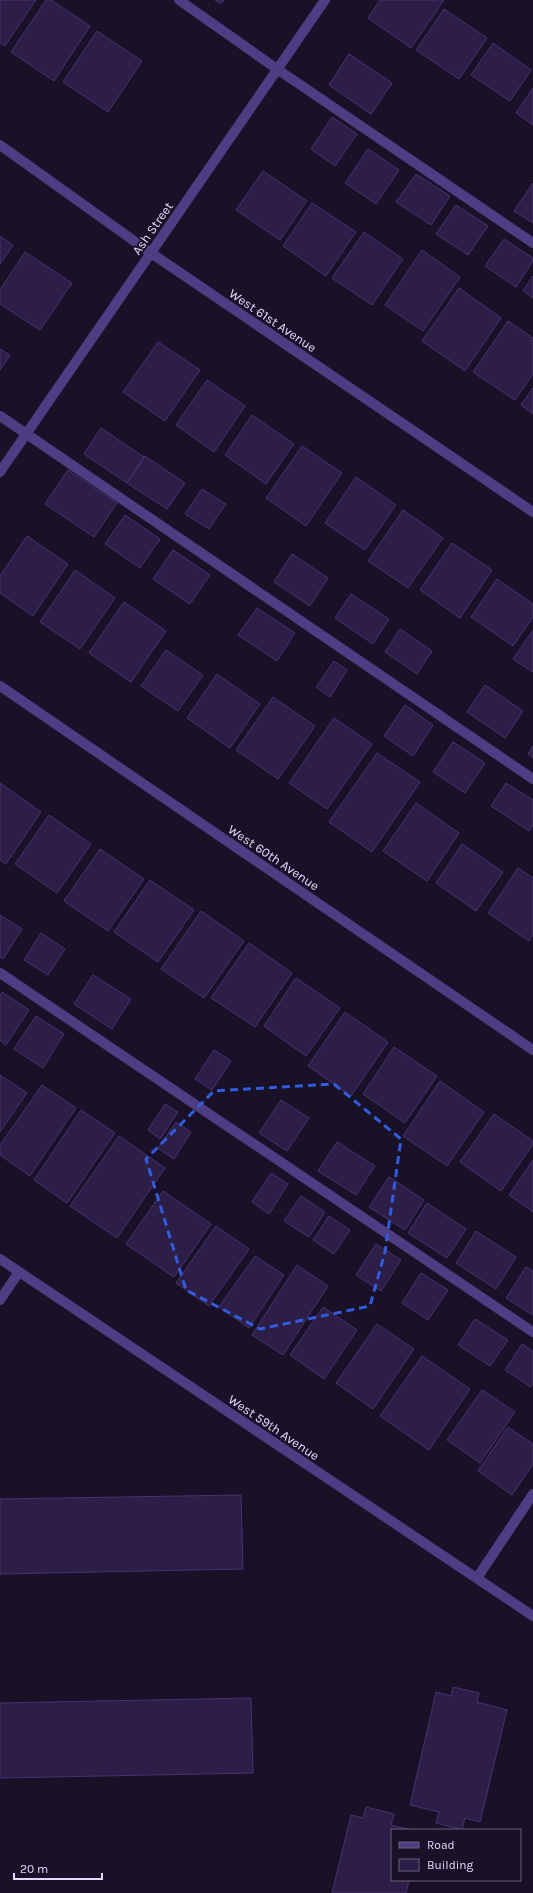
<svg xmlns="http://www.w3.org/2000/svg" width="533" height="1893" font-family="Karla,sans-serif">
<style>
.building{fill:#2d1e47;stroke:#493172}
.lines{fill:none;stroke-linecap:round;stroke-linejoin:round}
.minor{stroke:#4d3e84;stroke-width:10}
.marked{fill:none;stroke:#315cdc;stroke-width:3;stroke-dasharray:8 5;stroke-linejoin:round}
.labels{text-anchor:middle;stroke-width:4;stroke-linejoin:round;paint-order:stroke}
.street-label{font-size:13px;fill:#e3d9fd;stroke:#191127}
</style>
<rect width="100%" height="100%" fill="#191127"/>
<path class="building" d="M0,0H36L5,46L0,43Z
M46,0H51L90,26L54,81L11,52Z
M215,0H224L221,4Z
M380,0H444L411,48L368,18Z
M444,9L487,38L459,79L416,50Z
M97,31L142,61L108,112L63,82Z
M493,43L531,70L510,101L471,75Z
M349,54L392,83L371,114L329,85Z
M533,88V125L516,113Z
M332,117L357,134L335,166L311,149Z
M368,149L399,170L376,204L345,183Z
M263,171L307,201L280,240L236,210Z
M416,174L450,196L431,225L396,202Z
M533,183V223L514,211Z
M312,203L356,232L326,276L283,246Z
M456,205L488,226L468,255L436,234Z
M364,232L403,259L372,305L332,278Z
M0,236L13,245L0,264Z
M504,239L533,258V261L516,287L485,266Z
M422,250L460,277L423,331L385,305Z
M25,252L72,283L40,330L0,304V290Z
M533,276V298L523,291Z
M459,288L501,318L465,371L422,341Z
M508,321L533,338V374L515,400L473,372Z
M158,342L200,370L165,421L123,392Z
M0,349L10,355L0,370Z
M207,380L245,406L214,452L176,425Z
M533,388V414L521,405Z
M252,415L294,444L266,484L225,455Z
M101,428L144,457L127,483L84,454Z
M302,446L342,473L306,526L266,498Z
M145,456L185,483L167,509L127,483Z
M68,470L117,503L94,537L45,504Z
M356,477L396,505L365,550L325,523Z
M202,489L226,504L209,529L185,514Z
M403,510L443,538L408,588L368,561Z
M125,515L160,539L140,568L105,544Z
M27,536L68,564L33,616L0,593V576Z
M452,543L492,570L460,618L420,590Z
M173,550L210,575L190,604L153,579Z
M292,554L328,578L310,606L274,582Z
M75,570L115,598L80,649L40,622Z
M497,579L533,604V617L513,646L471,617Z
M351,594L389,619L373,644L335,618Z
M124,602L166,631L131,682L89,653Z
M257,608L295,633L277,661L238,635Z
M400,629L432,651L417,674L385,652Z
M533,630V672L513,659Z
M166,650L203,675L178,711L141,686Z
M334,661L347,670L330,697L316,687Z
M217,674L260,704L230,748L187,718Z
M485,685L523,711L505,738L467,712Z
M273,697L315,726L278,779L236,750Z
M405,705L433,725L413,756L384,736Z
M334,718L372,744L327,809L289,783Z
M453,742L485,763L465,793L433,772Z
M533,746V758L528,754Z
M377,753L420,782L372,852L329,822Z
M0,783L41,812L6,864L0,860Z
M506,783L533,800V826L529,831L491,806Z
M416,803L459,833L427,881L383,851Z
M49,815L91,844L57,893L15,864Z
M462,844L503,872L476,911L436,883Z
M100,849L144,879L108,931L64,901Z
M518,868L533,878V935L529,941L488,913Z
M150,880L194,910L158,962L114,932Z
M201,911L244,941L204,998L161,969Z
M0,915L22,929L3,959L0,957Z
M41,933L65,949L48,975L24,960Z
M249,943L292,973L255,1027L211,998Z
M93,975L131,999L112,1029L74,1004Z
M296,978L340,1008L306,1056L264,1026Z
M2,992L29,1010L6,1045L0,1040V995Z
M345,1012L388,1042L351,1096L308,1066Z
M36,1016L64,1034L43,1068L14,1049Z
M394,1047L437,1076L405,1123L363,1094Z
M214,1050L231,1061L212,1090L195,1079Z
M0,1075L27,1093L0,1132Z
M440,1081L484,1112L447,1166L403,1136Z
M42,1085L76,1108L30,1176L0,1155V1145Z
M281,1100L309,1118L287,1151L259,1133Z
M165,1104L178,1112L160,1139L148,1130Z
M81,1110L115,1133L67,1203L34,1180Z
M494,1114L533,1141V1144L501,1191L460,1162Z
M176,1122L191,1132L174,1159L158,1148Z
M119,1136L165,1168L117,1238L70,1206Z
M337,1142L375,1166L356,1195L318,1171Z
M533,1160V1212L509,1195Z
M271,1173L288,1184L269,1214L252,1202Z
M389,1177L424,1200L405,1230L369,1207Z
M163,1191L211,1224L174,1277L126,1244Z
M301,1196L325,1212L309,1237L284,1221Z
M427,1203L466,1229L447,1258L408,1233Z
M329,1216L350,1230L334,1254L313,1240Z
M216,1226L249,1249L209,1306L176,1283Z
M476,1231L516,1257L496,1289L456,1263Z
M376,1244L401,1260L381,1291L356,1275Z
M255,1256L284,1275L249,1328L219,1307Z
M297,1265L328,1286L283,1355L252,1335Z
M526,1267L533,1271V1315L506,1298Z
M421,1273L448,1290L428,1320L402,1303Z
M323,1307L357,1330L324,1379L290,1355Z
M475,1319L508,1340L490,1366L458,1345Z
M377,1324L414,1349L373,1409L336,1383Z
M522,1344L533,1351V1383L531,1387L505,1370Z
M422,1356L470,1389L429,1450L380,1416Z
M482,1390L515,1412L480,1463L447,1440Z
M508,1427L533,1444V1464L512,1495L478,1471Z
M241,1495L243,1569L0,1574V1499Z
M453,1687L479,1693L477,1702L507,1710L480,1822L465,1818L462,1830L436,1823L439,1812L410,1805L436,1692L451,1696Z
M251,1698L253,1773L0,1778V1703Z
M366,1807L394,1814L391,1825L412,1830H392V1880H409L406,1893H332L351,1815L363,1818Z"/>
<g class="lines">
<path class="minor" d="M179,0L277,69L533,243
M0,145L151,253L533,512
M0,416L533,779
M0,472L325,0
M0,686L533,1050
M0,973L533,1332
M0,1259L533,1616
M0,1300L19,1272
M477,1578L533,1494"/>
</g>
<path class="marked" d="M334,1084L401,1139L385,1252L370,1306L260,1329L186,1290L146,1159L214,1091Z"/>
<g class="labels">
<g class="street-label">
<text transform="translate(152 228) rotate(-55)" y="5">Ash Street</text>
<text transform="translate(273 320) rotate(34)" y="5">West 61st Avenue</text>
<text transform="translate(274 857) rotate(34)" y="5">West 60th Avenue</text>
<text transform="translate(274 1427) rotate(34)" y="5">West 59th Avenue</text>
</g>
</g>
<rect x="391" y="1829" width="130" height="52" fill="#191127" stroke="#6a617d"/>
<rect x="399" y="1842" width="20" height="6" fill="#4d3e84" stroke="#6a617d"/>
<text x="427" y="1849" font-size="12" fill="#e3d9fd">Road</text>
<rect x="399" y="1859" width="20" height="12" fill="#2d1e47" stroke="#6a617d"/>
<text x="427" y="1869" font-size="12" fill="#e3d9fd">Building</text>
<path d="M14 1873v6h88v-6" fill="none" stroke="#e3d9fd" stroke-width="2"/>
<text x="20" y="1873" font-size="12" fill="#e3d9fd" stroke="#191127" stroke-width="3" paint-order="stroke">20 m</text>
</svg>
